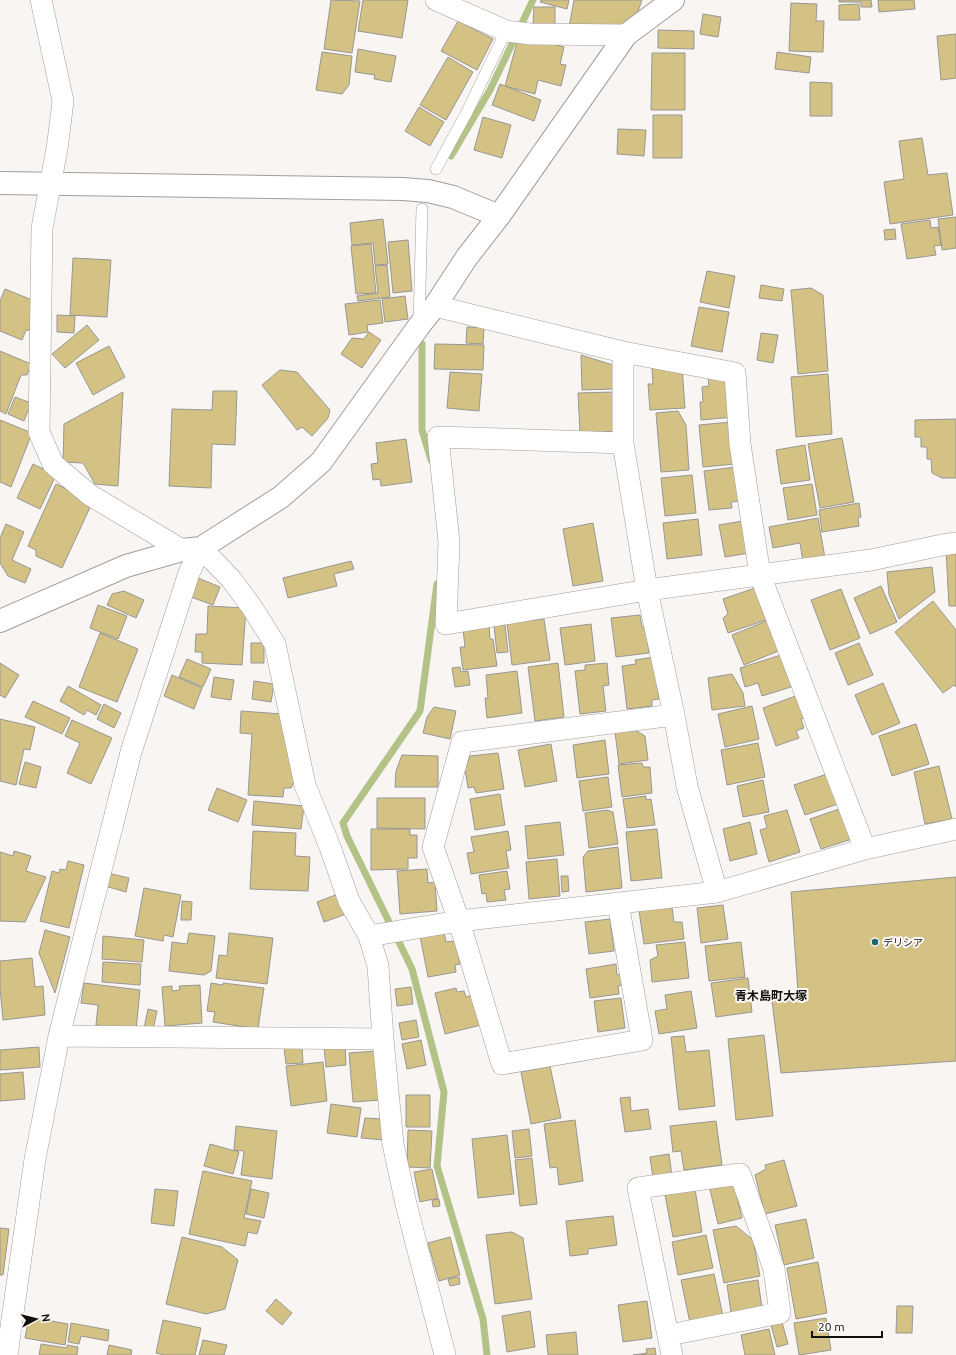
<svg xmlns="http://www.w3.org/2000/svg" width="956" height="1355" font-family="Ubuntu,'Noto Sans JP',sans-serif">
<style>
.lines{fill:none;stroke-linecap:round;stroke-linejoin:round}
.stream{stroke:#b3c287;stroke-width:7}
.building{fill:#d4c284;stroke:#989793}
.lane-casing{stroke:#a19e9b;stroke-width:12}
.street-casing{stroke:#a19e9b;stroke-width:22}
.secondary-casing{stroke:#a19e9b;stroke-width:24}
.lane{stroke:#fff;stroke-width:11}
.street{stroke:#fff;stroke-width:21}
.secondary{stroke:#fff;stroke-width:22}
.poi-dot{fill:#1b686e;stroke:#f8f5f2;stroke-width:1.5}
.labels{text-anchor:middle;stroke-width:4;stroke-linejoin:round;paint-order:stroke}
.poi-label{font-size:10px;fill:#11100e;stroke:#f8f5f2;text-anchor:start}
.quarter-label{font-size:12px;font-weight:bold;fill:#11100e;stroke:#f8f5f2}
</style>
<rect width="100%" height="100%" fill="#f8f5f2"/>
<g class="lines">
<path class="stream" d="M451,156L490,90L533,0
M422,344V430L431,460
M391,926L347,836L343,823L420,711L437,584
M397,938L412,969L444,1092L437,1166L483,1319L487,1355"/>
</g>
<path class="building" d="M331,0L360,1L352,53L324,49Z
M363,0H408L402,38L358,31Z
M541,0H569L567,9L540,2Z
M574,0H642L637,14L622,30L569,27Z
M839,0H871L872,7H861V2H839Z
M878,0H914L915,9L879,12Z
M791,3L817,4L816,21H824L823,52L789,51Z
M859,4L860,20H839V5Z
M534,7H555V26L533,25Z
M703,14L721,17L718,37L700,34Z
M458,21L493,39L477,70L441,51Z
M658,30L694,31V49L658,48Z
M956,34V78L941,80L937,36Z
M519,35L564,47L560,64L566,65L561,86L538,80L535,94L505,86Z
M358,49L396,56L391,82L374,79L375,75L355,72Z
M322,52L352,56L349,85L342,94L316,90Z
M777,52L811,57L809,73L775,69Z
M652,53H685V110H651Z
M448,57L473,72L446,120L420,105Z
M810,82L832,83V116H810Z
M500,84L541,100L534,121L492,105Z
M419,107L444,122L430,146L405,131Z
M653,115H682V158H653Z
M483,117L511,125L502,158L474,150Z
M618,129L646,130L644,156L617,154Z
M922,138L928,175L947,173L953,215L890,224L884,182L904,179L899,141Z
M956,217V248L942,250L938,219Z
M383,219L388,264L375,265L373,243L352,245L350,223Z
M930,220L931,228L938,227L941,245L934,246L936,255L907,259L901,224Z
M895,229L896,239L885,240L884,230Z
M408,240L412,291L393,293L388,242Z
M371,244L376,293L356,294L351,246Z
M73,258L111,260L107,317L70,315Z
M387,265L390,297L358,301L357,296L378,293L375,266Z
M707,271L735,276L729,308L700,302Z
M761,285L784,289L782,301L759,298Z
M811,288L823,295L828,371L798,374L791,290Z
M5,289L37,302L38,331L26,330L22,340L0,331V301Z
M405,296L408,319L385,322L382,299Z
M380,300L383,323L367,325L368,332L349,335L345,304Z
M699,307L729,312L722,352L691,346Z
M57,315L75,316L74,333L57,332Z
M87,325L99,340L65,368L52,354Z
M467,327L484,328L483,344L466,343Z
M369,332L381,340L362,368L341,354L352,338L364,339Z
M761,333L778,335L773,363L757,360Z
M435,344L484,345L483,370L434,369Z
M109,346L125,377L93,395L76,363Z
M0,351L31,364L27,375H21L6,414L0,411Z
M581,355L613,365V389L582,390Z
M682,366L685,408L650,410L648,384H653L652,368Z
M280,370L297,372L330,410L328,418L312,436L302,427L297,430L262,385Z
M450,372L482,374L479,411L447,408Z
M828,374L832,434L796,437L791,377Z
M723,375L734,417L701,420L700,402H703L702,387L709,386L708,377Z
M213,391H237L235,445L212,444L211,488L169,486L172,409L212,410Z
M123,392L118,486L95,484L83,463L63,462L64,424Z
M615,392L616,431L580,433L578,393Z
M15,397L31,403L24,421L8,414Z
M678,411L686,425L689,470L661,472L656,413Z
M956,419V478H942L932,473L931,459H927V447H921V437H915V420Z
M0,420L32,433L11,487L0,482Z
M731,422L735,464L703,467L699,425Z
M842,438L854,502L820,508L808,444Z
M406,439L412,482L381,486L380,479L373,480L371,464L378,463L376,443Z
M805,445L810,480L781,484L776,450Z
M33,464L56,475L40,509L17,498Z
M736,467L740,501L731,502L732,508L709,510L704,471Z
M692,475L696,513L665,516L661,478Z
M56,484L93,501L62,568L36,556V550L28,546Z
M812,484L817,515L788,520L783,488Z
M859,503L861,517L858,518L859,526L822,532L819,510Z
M818,518L825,558L803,562L800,543L773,548L769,527Z
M698,519L702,555L667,559L663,523Z
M743,521L749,553L725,557L719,525Z
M593,523L603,581L573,586L563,529Z
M6,524L24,532L12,560L31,569L25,583L8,576L0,563V538Z
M956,549V606H949L946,550Z
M351,561L354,569L334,574L337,586L288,598L283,578Z
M932,567L935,592L899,619L889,595L887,572Z
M198,578L220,587L213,605L191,597Z
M881,586L897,622L870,634L854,598Z
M755,588L766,620L728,633L723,618L728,614L723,599Z
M841,589L860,638L830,650L811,600Z
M124,591L144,600L136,618L107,605L112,594Z
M933,601L956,630V687L954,685L943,693L895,632Z
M98,605L127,616L118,639L90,628Z
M208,606L246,608L242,665L202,663V652H195L196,634H207Z
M640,615L642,627H646L649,653L616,657L611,618Z
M544,619L550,660L512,665L507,623Z
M769,620L781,650L744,665L732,635Z
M591,624L595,661L565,665L560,628Z
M505,625L508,652L497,653L494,626Z
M489,626L490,639H493L497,666L463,670L460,647H465L463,629Z
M100,633L138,649L117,702L79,687Z
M251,643H264V663H251Z
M859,643L873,675L848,685L835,653Z
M784,654L794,686L762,696L758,683L745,687L740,668Z
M654,657L659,699L652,700V706L627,709L622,666L636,664L635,660Z
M187,659L211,669L203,687L179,677Z
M0,663L19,675L5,698L0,695Z
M558,663L564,717L535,721L528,667Z
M607,663L609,685L603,686L606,711L580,714L575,671L585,670V665Z
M460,667L461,672L468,671L470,685L455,687L452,668Z
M517,671L522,713L487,718L485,698H488L486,675Z
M732,674L743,693L745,706L712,710L708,678Z
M172,675L202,688L194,709L164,696Z
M214,677L234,680L231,700L211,697Z
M254,681L274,684L271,702L252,699Z
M883,683L900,723L872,735L855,695Z
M68,686L101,705L96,715L87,710L84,715L60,701Z
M801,694L806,717L801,719L804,728L796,731L799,738L776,746L763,708Z
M33,701L70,718L62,734L25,717Z
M104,704L121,713L114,728L97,719Z
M752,706L759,739L725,747L718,714Z
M434,707L456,711L450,739L423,733L427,717Z
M241,711L282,714L297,777L291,788H284L283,797L248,795L252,734L240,733Z
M0,719L35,727L30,750L24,749L16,785L0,781Z
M72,720L112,738L91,784L67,773L80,743L65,736Z
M916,724L929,764L892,776L879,736Z
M635,730L645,736L648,760L619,764L615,732Z
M605,740L609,774L577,778L573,745Z
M758,743L765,777L727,785L721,750Z
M551,744L557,781L525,787L518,750Z
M498,753L504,789L476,793L474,787L468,788L465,769L470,756Z
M402,755L438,756V787H395L396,771Z
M25,762L41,767L36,788L19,784Z
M642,763L643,767H650L652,793L622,797L618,765Z
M939,766L952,819L925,824L914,772Z
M830,773L841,803L805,815L794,785Z
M608,777L612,807L583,811L579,781Z
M763,780L769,812L743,817L737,786Z
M217,788L247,800L238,822L208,810Z
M500,794L505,825L475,830L470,799Z
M646,796V800L651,799L655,825L627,828L623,799Z
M377,798H425V829L377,828Z
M254,801L304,806L301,829L252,825Z
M842,808L852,839L821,849L810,819Z
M607,810L613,812L618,844L589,848L585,813Z
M787,810L800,852L769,862L760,830L767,828L764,816Z
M560,822L564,855L528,859L525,826Z
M750,822L757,854L730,861L723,829Z
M371,829H410V835H417V858H408V869L371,870Z
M657,829L662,878L631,881L626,832Z
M253,831L296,833L295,856L310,857L308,891L250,889Z
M508,831L511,850L506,851L509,868L471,874L467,853L474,852L471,837Z
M618,847L622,888L586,892L583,857L588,851Z
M14,851L31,856L26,871L46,877L25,922L0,921V852L13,856Z
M557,859L560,896L529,899L526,862Z
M68,861L84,865L69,928L40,921L52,871L59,873L60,869L66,870Z
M427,869L428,883L435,882L437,911L400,914L397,871Z
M507,871L510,889L504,890L506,900L487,902L486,893L482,894L479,875Z
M108,873L129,878L126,892L105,886Z
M561,876H568L569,891L562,892Z
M956,877V1061L781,1073L771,993L798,992L791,892Z
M144,888L181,895L173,937L164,935L163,941L135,936Z
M338,894L346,914L324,922L317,902Z
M182,901L192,902L191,920H181Z
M723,905L728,939L701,943L697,908Z
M672,907L674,922H682L684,939L644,944L639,911Z
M610,919L614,951L589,954L585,922Z
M45,930L70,937L55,993L39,953Z
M444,932L446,942L456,941L460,964L455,965L456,972L428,977L420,936Z
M189,933L215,936L211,971L204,975L169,971L172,942L187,944Z
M229,933L273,938L267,984L216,978L219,955L227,956Z
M103,936L144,940L142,962L102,959Z
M685,942L689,978L652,982L650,960L658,956L656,945Z
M741,942L745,977L709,981L705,946Z
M32,958L35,987L43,986L45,1015L3,1020L0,988V961Z
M103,962L141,964L140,985L102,982Z
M616,964L617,975L622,974L624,985L618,986L619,994L590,998L586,969Z
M748,978L752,1012L716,1017L711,983Z
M84,983L140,990L136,1030L96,1025L98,1005L81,1003Z
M211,983L223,985V983L264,988L258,1029L213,1022L215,1012L207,1011Z
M200,985L202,1023L165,1026L162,987L172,986V991L180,990L179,986Z
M411,987L413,1004L397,1006L395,989Z
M456,988L457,992L464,991L466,997L477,994L485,1024L445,1034L435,993Z
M691,991L697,1028L659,1034L655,1011L667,1009L665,995Z
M621,998L625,1028L598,1032L594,1001Z
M148,1009L157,1011L153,1030L144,1028Z
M416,1020L419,1037L402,1040L399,1023Z
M764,1035L773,1116L736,1120L728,1039Z
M684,1036L686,1052L709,1050L715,1106L679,1110L671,1037Z
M421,1040L426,1065L407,1069L402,1044Z
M345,1046L346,1065L326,1067L324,1048Z
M39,1047L40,1067L0,1070V1050Z
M302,1047L303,1063L286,1064L284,1048Z
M376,1051L380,1100L353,1102L349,1053Z
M323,1062L327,1101L291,1106L286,1066Z
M550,1066L561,1118L531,1124L521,1072Z
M23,1072L25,1099L0,1101V1074Z
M406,1095H430V1127H406Z
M630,1097L631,1111L648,1109L651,1129L625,1132L620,1098Z
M331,1104L361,1108L357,1137L327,1133Z
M365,1118L383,1119L384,1140L361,1138Z
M575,1120L583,1181L559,1185L557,1167L550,1168L544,1124Z
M716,1121L722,1165L684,1170L681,1151L673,1152L670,1126Z
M236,1126L277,1131L272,1179L241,1175L244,1151L234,1150Z
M529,1129L532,1156L515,1158L512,1131Z
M408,1130L432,1131L430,1168L407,1167Z
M507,1135L514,1194L478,1198L472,1139Z
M210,1144L239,1152L233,1174L204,1166Z
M669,1154L672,1176L653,1178L650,1157Z
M532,1158L537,1204L520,1206L515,1160Z
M784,1160L797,1206L765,1214L755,1175L766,1169L765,1165Z
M432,1169L438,1198L420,1202L414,1172Z
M203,1171L252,1181L244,1218L261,1221L257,1234L248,1232L245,1246L189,1234Z
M733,1180L742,1218L718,1224L709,1185Z
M155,1189L178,1191L174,1226L151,1223Z
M251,1189L269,1193L264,1218L246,1214Z
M695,1189L702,1232L673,1237L665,1195Z
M439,1199L440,1206L433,1207L432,1200Z
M613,1216L617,1245L588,1249V1254L570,1256L566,1221Z
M806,1219L814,1258L784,1265L775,1225Z
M736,1226L753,1240L760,1276L724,1283L713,1230Z
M0,1228L9,1229L3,1275H0Z
M512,1232L523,1238L532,1299L495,1304L486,1235Z
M706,1235L713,1268L678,1275L672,1242Z
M182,1237L222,1247L238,1260L225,1309L206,1314L166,1304Z
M450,1237L460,1275L439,1281L428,1243Z
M818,1262L827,1313L796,1319L787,1268Z
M714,1274L723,1316L690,1323L681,1280Z
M459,1277L460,1284L450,1286L448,1279Z
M758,1280L762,1308L731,1313L727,1285Z
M276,1299L292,1313L282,1325L266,1311Z
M647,1301L652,1338L623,1342L618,1305Z
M897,1306H913L912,1333H896Z
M530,1311L535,1347L507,1352L502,1316Z
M29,1317L68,1324L65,1345L25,1338Z
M826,1318L831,1350L799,1355L794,1323Z
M163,1320L201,1328L195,1355H164L156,1353Z
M782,1322L788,1344L777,1347L771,1325Z
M71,1323L109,1330L108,1341L81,1336L79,1344L68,1342Z
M769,1329L775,1355H745L741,1335Z
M576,1332L578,1355H548L546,1335Z
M203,1340L227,1345L224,1355H199Z
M41,1344L67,1348V1345L78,1347L77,1355H39Z
M109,1345L132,1350L131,1355H107Z
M655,1348L656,1355H633L647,1353L646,1349Z"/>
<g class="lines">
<defs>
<path id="lane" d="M436,169L467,112L506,31
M419,323L422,209"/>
<path id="street" d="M41,0L63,101L57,149L42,228L39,432L53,464L90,495L182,550
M436,0L506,31L531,34L626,35
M435,306L623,352L735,373L740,444L760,575L865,849
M623,352V443L647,590L674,715L687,786L717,892L865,849L956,829
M623,443L438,437L449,542L446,624L647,590L871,560L942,545L956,543
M618,903L642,1040L502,1064L459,921L433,847L462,742L674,715
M369,936L459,921L717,892
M59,1036L383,1039
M669,1335L780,1313L774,1269L740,1174L638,1188L672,1355
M7,1355L35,1159L59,1036L131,752L189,573L201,548L231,579L251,606L275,644L305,785L330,847L349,901L369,936L378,966L383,1039L393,1144L406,1204L445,1355"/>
<path id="secondary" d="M0,183L403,189L428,191L453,197L499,216
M0,621L126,566L182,550L201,548L281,497L321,462L419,326L435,306L467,257L499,216L626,35L673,0"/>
</defs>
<use href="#lane" class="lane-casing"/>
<use href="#street" class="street-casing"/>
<use href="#secondary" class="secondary-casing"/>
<use href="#lane" class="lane"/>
<use href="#street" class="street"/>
<use href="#secondary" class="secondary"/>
</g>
<circle class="poi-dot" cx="875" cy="942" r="4"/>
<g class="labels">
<g class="poi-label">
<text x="883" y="946">デリシア</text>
</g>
<g class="quarter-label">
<text x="771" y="1000">青木島町大塚</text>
</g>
</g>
<g transform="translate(36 1319) rotate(83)" stroke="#f8f5f2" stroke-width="3" paint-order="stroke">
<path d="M0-3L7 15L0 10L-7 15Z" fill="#11100e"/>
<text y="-6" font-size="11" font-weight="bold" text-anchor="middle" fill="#11100e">N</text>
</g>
<path d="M812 1331v6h70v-6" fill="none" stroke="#11100e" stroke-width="2"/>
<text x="818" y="1331" font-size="12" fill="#11100e" stroke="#f8f5f2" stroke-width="3" paint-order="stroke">20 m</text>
</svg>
